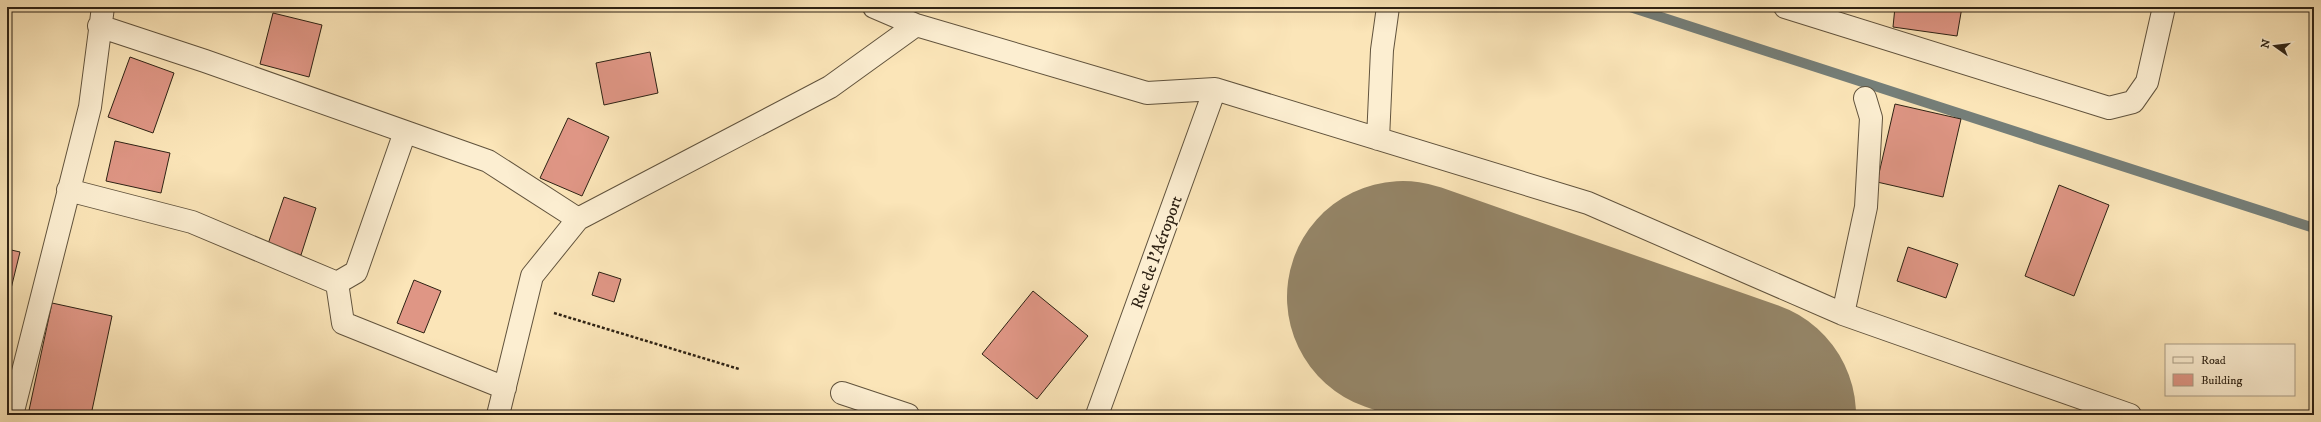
<svg xmlns="http://www.w3.org/2000/svg" width="2321" height="422" font-family="'IM FELL DW Pica',serif">
<style>
.lines{fill:none;stroke-linecap:round;stroke-linejoin:round}
.stream{stroke:#757e78;stroke-width:10}
.runway{stroke:#948466;stroke-width:232}
.building{fill:#df9685;stroke:#2e2214}
.minor-casing{stroke:#61533d;stroke-width:24}
.path{stroke:#2e2214;stroke-width:2.5;stroke-dasharray:3 2;stroke-linecap:butt}
.minor{stroke:#fceed1;stroke-width:22}
.labels{text-anchor:middle;stroke-width:3.5;stroke-linejoin:round;paint-order:stroke}
.street-label{font-size:17px;fill:#2e2214;stroke:#fceed1}
</style>
<rect width="100%" height="100%" fill="#fbe5b8"/>
<filter id="stains"><feTurbulence type="fractalNoise" baseFrequency=".005" numOctaves="4"/><feColorMatrix values="0 0 0 0 .2 0 0 0 0 .09 0 0 0 0 .02 0 0 0 .5 -.17"/></filter>
<radialGradient id="worn" r=".72"><stop offset=".6" stop-color="#630" stop-opacity="0"/><stop offset="1" stop-color="#630" stop-opacity=".3"/></radialGradient>
<g class="lines">
<path class="stream" d="M1630,7L2314,228"/>
<path class="runway" d="M1403,297L1740,415"/>
</g>
<path class="building" d="M1895,7H1962L1957,36L1893,27Z
M273,13L322,25L309,77L260,64Z
M650,52L658,93L604,105L596,63Z
M130,57L174,73L153,133L108,117Z
M1895,104L1961,119L1943,197L1877,182Z
M568,118L609,137L582,196L540,178Z
M115,141L170,153L161,193L106,181Z
M2059,185L2109,205L2074,296L2025,276Z
M284,197L316,208L301,255L268,244Z
M1908,247L1958,264L1946,298L1897,281Z
M7,249L20,252L7,305Z
M599,272L621,279L614,302L592,295Z
M414,280L441,291L424,333L397,323Z
M1033,291L1088,336L1037,399L982,354Z
M52,303L112,316L91,415H28Z
M7,350L11,351L7,366Z"/>
<g class="lines">
<defs>
<path id="minor" d="M874,7L916,25L1147,93L1215,89L1588,203L1843,314L2130,415
M1785,7L2109,108L2133,102L2147,82L2164,7
M99,26L205,61L488,161L578,219
M1378,139L1382,50L1388,7
M68,190L192,222L337,283L356,272L405,132
M337,283L343,323L505,388
M1843,314L1866,207L1871,118L1865,98
M842,393L908,415
M12,415L90,107L103,7
M498,415L532,276L578,219L830,87L916,25
M1097,415L1215,89"/>
</defs>
<use href="#minor" class="minor-casing"/>
<path class="path" d="M554,313L739,369"/>
<use href="#minor" class="minor"/>
</g>
<g class="labels">
<g class="street-label">
<text transform="translate(1156 252) rotate(-70)" y="6">Rue de l'Aéroport</text>
</g>
</g>
<rect width="2321" height="422" fill="none" stroke="#fbe5b8" stroke-width="24"/>
<rect x="8" y="8" width="2305" height="406" fill="none" stroke="#2e2214" stroke-width="2"/>
<rect x="12" y="12" width="2297" height="398" fill="none" stroke="#2e2214"/>
<rect x="2165" y="344" width="130" height="52" fill="#fceed1" stroke="#aa9c85"/>
<rect x="2173" y="357" width="20" height="6" fill="#fceed1" stroke="#aa9c85"/>
<text x="2201" y="364" font-size="12" fill="#2e2214">Road</text>
<rect x="2173" y="374" width="20" height="12" fill="#df9685" stroke="#aa9c85"/>
<text x="2201" y="384" font-size="12" fill="#2e2214">Building</text>
<g transform="translate(2275 46) rotate(284)" stroke="#fceed1" stroke-width="3" paint-order="stroke">
<path d="M0-3L7 15L0 10L-7 15Z" fill="#2e2214"/>
<text y="-6" font-size="11" font-weight="bold" text-anchor="middle" fill="#2e2214">N</text>
</g>
<rect width="100%" height="100%" filter="url(#stains)"/>
<rect width="100%" height="100%" fill="url(#worn)"/>
</svg>
